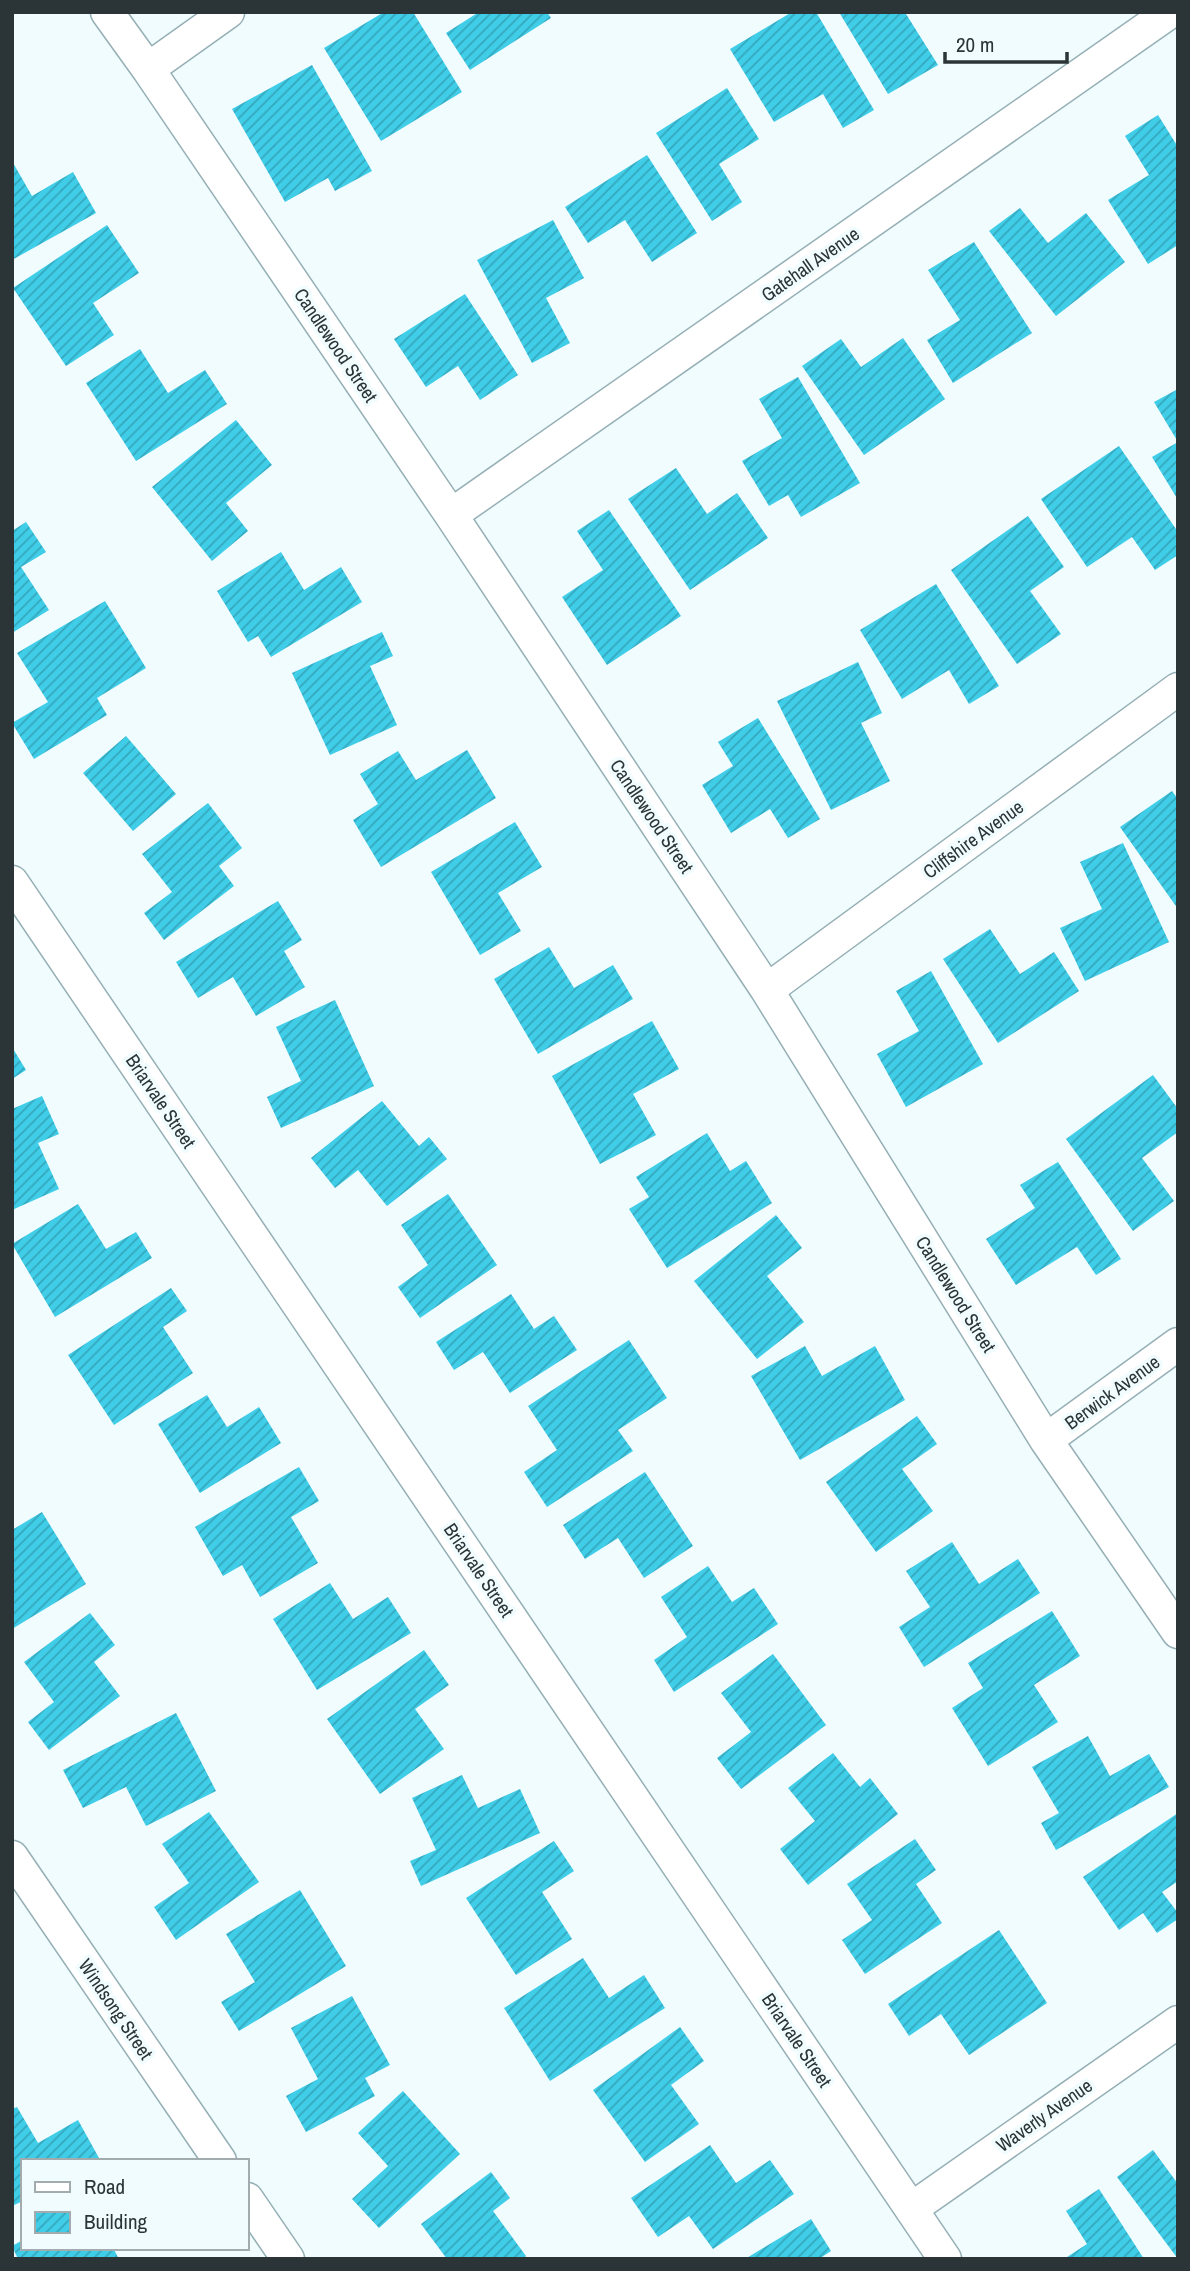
<svg xmlns="http://www.w3.org/2000/svg" width="1190" height="2271" font-family="'Archivo Narrow',sans-serif">
<style>
.building{fill:url(#building-hatch)}
.lines{fill:none;stroke-linecap:round;stroke-linejoin:round}
.minor-casing{stroke:#95afb5;stroke-width:35}
.minor{stroke:#fff;stroke-width:32}
.labels{text-anchor:middle;stroke-width:7;stroke-linejoin:round;paint-order:stroke}
.street-label{font-size:19px;fill:#2b3538;stroke:#f1fcff}
</style>
<defs>
<pattern id="building-hatch" width="6" height="6" patternUnits="userSpaceOnUse" patternTransform="scale(1.75)"><rect width="6" height="6" fill="#3fcde8"/><path d="M-1 1l2-2M0 6l6-6M5 7l2-2" fill="none" stroke="#35a7bd"/></pattern>
</defs>
<rect width="100%" height="100%" fill="#f1fcff"/>
<path class="building" d="M384,12H413L462,92L381,141L324,48Z
M479,12H547L551,18L470,70L446,33Z
M792,12H816L874,110L843,128L823,94L774,122L730,49Z
M839,12H910L906,14L938,65L888,94Z
M312,65L372,171L335,191L328,178L285,202L232,109Z
M727,88L759,139L719,164L742,202L712,221L656,133Z
M1158,115L1178,147V245L1148,264L1108,200L1149,175L1125,136Z
M647,155L697,233L652,262L625,220L588,243L565,207Z
M12,161L32,196L73,172L96,213L12,260Z
M1020,208L1048,243L1086,213L1125,262L1056,316L989,231Z
M553,220L584,278L546,298L570,343L532,363L477,260Z
M107,225L139,273L93,303L114,335L66,366L13,288Z
M974,242L1032,333L953,383L927,340L960,320L928,270Z
M465,294L518,375L480,400L458,366L426,387L394,339Z
M903,338L945,399L864,455L802,366L841,339L861,367Z
M140,349L168,393L205,370L227,404L136,461L86,383Z
M798,377L860,483L801,517L788,495L769,506L742,461L782,438L759,399Z
M1178,389V500L1152,457L1178,442L1154,402Z
M236,420L272,465L226,503L248,531L212,561L152,487Z
M1119,446L1178,532V555L1155,570L1132,537L1087,567L1041,499Z
M676,468L707,514L737,493L768,538L690,590L628,499Z
M609,510L681,616L607,665L562,597L603,570L577,531Z
M1028,516L1064,567L1030,591L1061,634L1017,664L951,570Z
M26,522L46,552L21,567L49,610L12,633V531Z
M281,552L304,590L341,567L362,602L271,657L258,636L248,642L217,591Z
M936,584L999,686L969,704L949,670L902,699L860,630Z
M105,601L146,668L97,698L107,715L34,759L12,723L48,702L17,653Z
M382,632L393,656L370,666L397,725L330,755L292,673Z
M858,662L882,713L861,723L890,781L831,810L777,701Z
M758,718L820,819L788,838L770,809L731,833L702,785L733,766L718,742Z
M126,736L176,794L133,831L83,773Z
M467,750L496,798L381,867L353,820L378,804L360,774L398,751L416,780Z
M1172,791L1178,799V909L1120,827Z
M208,803L242,848L219,866L234,886L164,940L144,913L172,892L142,854Z
M515,822L542,867L498,893L521,931L480,955L431,872Z
M1123,843L1169,942L1085,981L1060,928L1102,909L1080,862Z
M278,901L302,940L284,951L305,987L256,1016L233,977L198,998L176,962Z
M990,929L1020,974L1054,952L1079,991L998,1043L943,959Z
M549,947L574,988L613,965L633,999L538,1054L494,979Z
M931,971L983,1064L906,1107L877,1054L919,1031L896,991Z
M335,1000L374,1086L281,1128L267,1097L301,1081L276,1027Z
M652,1021L679,1069L633,1094L656,1135L600,1164L552,1076Z
M12,1047L26,1070L12,1079Z
M1153,1075L1178,1109V1132L1142,1158L1174,1201L1133,1231L1066,1139Z
M42,1096L59,1134L38,1143L59,1189L12,1210V1109Z
M382,1101L419,1146L429,1137L447,1159L387,1206L358,1170L335,1188L311,1158Z
M707,1133L730,1171L746,1161L772,1203L667,1268L629,1209L649,1197L636,1177Z
M1058,1162L1121,1259L1096,1275L1077,1247L1016,1285L986,1239L1035,1208L1020,1185Z
M448,1194L497,1265L420,1318L398,1287L428,1265L401,1225Z
M78,1204L106,1249L136,1232L152,1258L55,1317L12,1244Z
M776,1215L802,1248L767,1276L804,1322L757,1359L694,1281Z
M171,1288L187,1311L163,1327L193,1373L114,1425L68,1355Z
M511,1294L534,1329L554,1316L577,1350L510,1393L483,1352L454,1370L436,1342Z
M629,1340L667,1398L618,1430L633,1451L547,1507L524,1472L557,1450L528,1406Z
M805,1346L822,1376L875,1346L905,1400L800,1460L751,1376Z
M207,1395L227,1427L259,1407L281,1443L200,1493L158,1424Z
M917,1416L937,1444L902,1469L933,1511L876,1552L826,1482Z
M299,1467L319,1501L291,1517L318,1563L260,1597L242,1565L223,1576L195,1527Z
M645,1472L693,1546L644,1578L618,1538L585,1559L563,1525Z
M42,1512L86,1584L12,1629V1530Z
M952,1542L979,1584L1018,1559L1040,1593L924,1667L899,1627L930,1607L906,1571Z
M708,1566L732,1602L754,1588L778,1624L674,1692L654,1660L687,1637L661,1597Z
M330,1583L353,1619L388,1597L411,1633L317,1690L273,1619Z
M1052,1611L1080,1656L1034,1685L1058,1722L988,1766L952,1708L983,1688L968,1663Z
M90,1613L115,1645L94,1662L120,1696L49,1750L28,1722L54,1702L24,1662Z
M424,1650L449,1685L415,1709L444,1749L380,1794L327,1719Z
M773,1654L826,1725L741,1789L717,1758L751,1732L721,1693Z
M176,1713L216,1791L146,1826L126,1787L83,1808L63,1770Z
M1088,1736L1110,1776L1149,1754L1169,1787L1056,1850L1041,1823L1059,1813L1032,1767Z
M833,1753L860,1787L870,1778L898,1814L808,1885L780,1849L815,1821L788,1788Z
M462,1775L478,1808L520,1789L540,1833L421,1886L410,1861L436,1850L412,1798Z
M209,1812L259,1882L176,1940L154,1907L189,1883L162,1844Z
M1178,1813V1881L1162,1892L1178,1913V1919L1157,1933L1143,1913L1119,1930L1083,1877Z
M915,1839L936,1870L916,1884L942,1923L865,1974L842,1940L872,1920L847,1884Z
M554,1841L574,1871L542,1892L572,1939L516,1975L466,1898Z
M300,1890L346,1966L239,2031L221,2002L255,1982L226,1934Z
M999,1930L1047,2003L969,2055L941,2014L909,2036L888,2004Z
M583,1958L609,1998L644,1975L665,2008L550,2081L504,2008Z
M352,1996L390,2065L365,2078L375,2096L306,2132L286,2096L318,2079L291,2028Z
M680,2027L704,2061L671,2085L699,2124L645,2162L593,2090Z
M403,2091L460,2154L379,2228L352,2199L388,2166L358,2133Z
M17,2107L38,2143L78,2120L99,2158L94,2161H23V2201L12,2206V2109Z
M710,2145L736,2183L770,2160L794,2194L713,2249L689,2216L658,2237L631,2198Z
M1153,2150L1178,2184V2259L1117,2177Z
M491,2172L510,2198L493,2211L526,2256L523,2259H447L421,2224Z
M1099,2189L1144,2259H1064L1087,2244L1066,2211Z
M811,2219L831,2251L819,2259H745Z
M23,2240V2248H113L119,2259H18L12,2246Z"/>
<g class="lines">
<defs>
<path id="minor" d="M107,12L148,69L451,515L767,990L1046,1440L1178,1632
M148,69L228,12
M451,515L1170,12
M12,882L945,2259
M767,990L1178,689
M1046,1440L1178,1344
M12,1857L220,2161
M247,2199L288,2259
M911,2209L1178,2022"/>
</defs>
<use href="#minor" class="minor-casing"/>
<use href="#minor" class="minor"/>
</g>
<g class="labels">
<g class="street-label">
<text transform="translate(810 264) rotate(-35)" y="7">Gatehall Avenue</text>
<text transform="translate(336 345) rotate(56)" y="7">Candlewood Street</text>
<text transform="translate(652 816) rotate(56)" y="7">Candlewood Street</text>
<text transform="translate(973 839) rotate(-36)" y="7">Cliffshire Avenue</text>
<text transform="translate(161 1101) rotate(56)" y="7">Briarvale Street</text>
<text transform="translate(956 1294) rotate(58)" y="7">Candlewood Street</text>
<text transform="translate(1112 1392) rotate(-36)" y="7">Berwick Avenue</text>
<text transform="translate(479 1570) rotate(56)" y="7">Briarvale Street</text>
<text transform="translate(116 2009) rotate(56)" y="7">Windsong Street</text>
<text transform="translate(797 2040) rotate(56)" y="7">Briarvale Street</text>
<text transform="translate(1044 2115) rotate(-35)" y="7">Waverly Avenue</text>
</g>
</g>
<rect width="1190" height="2271" fill="none" stroke="#2b3538" stroke-width="28"/>
<rect x="21" y="2159" width="228" height="91" fill="#f1fcff" stroke="#a2acaf" stroke-width="2"/>
<rect x="35" y="2182" width="35" height="10" fill="#ffffff" stroke="#a2acaf" stroke-width="2"/>
<text x="84" y="2194" font-size="21" fill="#2b3538">Road</text>
<rect x="35" y="2212" width="35" height="21" fill="url(#building-hatch)" stroke="#a2acaf" stroke-width="2"/>
<text x="84" y="2229" font-size="21" fill="#2b3538">Building</text>
<path d="M945 52v10h122v-10" fill="none" stroke="#2b3538" stroke-width="3.5"/>
<text x="956" y="52" font-size="21" fill="#2b3538" stroke="#f1fcff" stroke-width="5" paint-order="stroke">20 m</text>
</svg>
